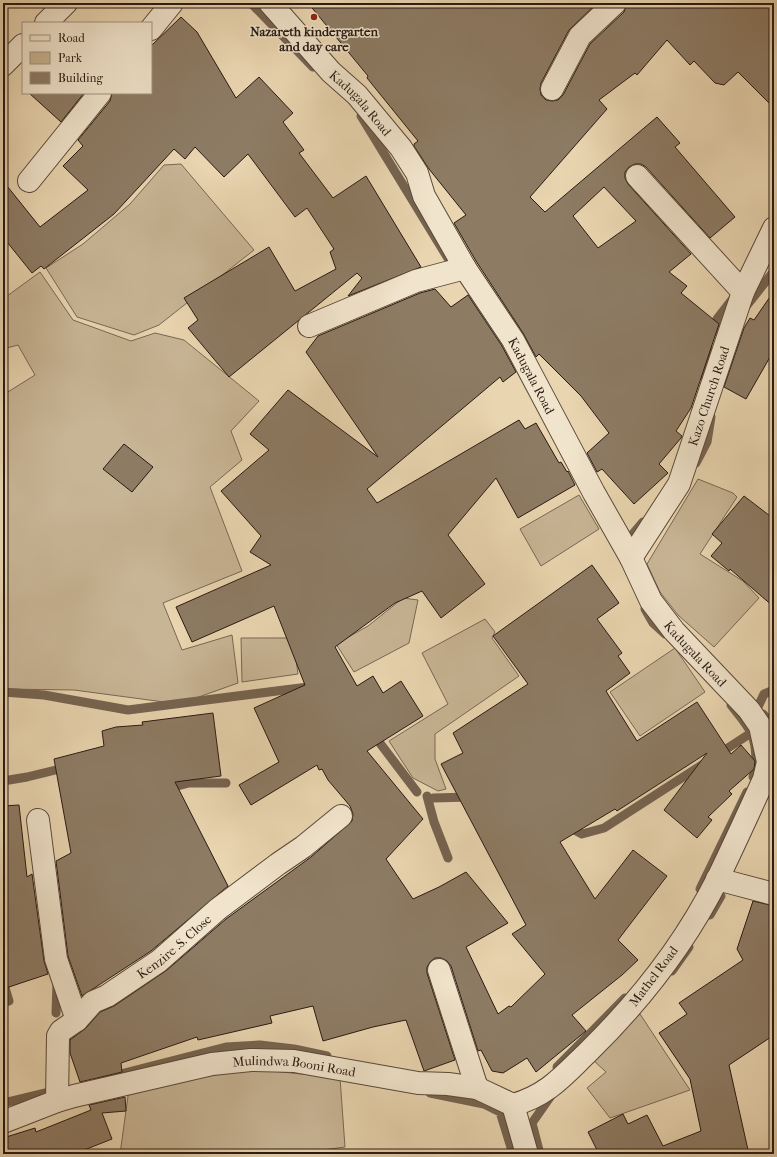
<svg xmlns="http://www.w3.org/2000/svg" width="777" height="1157" font-family="'IM FELL French Canon',serif">
<style>
.green{fill:#c8b595;stroke:#786754}
.lines{fill:none;stroke-linecap:round;stroke-linejoin:round}
.stream{stroke:#756350;stroke-width:9}
.building{fill:#8d7b64;stroke:#291912;fill-rule:evenodd}
.street-casing{stroke:#59483a;stroke-width:24}
.street{stroke:#f1e4cc;stroke-width:22}
.poi-dot{fill:#8f2418;stroke:#f1e4cc;stroke-width:1.5}
.labels{text-anchor:middle;stroke-width:3;stroke-linejoin:round;paint-order:stroke}
.poi-label{font-size:13px;font-weight:bold;fill:#291912;stroke:#f1e4cc}
.street-label{font-size:13px;fill:#291912;stroke:#f1e4cc}
</style>
<rect width="100%" height="100%" fill="#e9d5b0"/>
<filter id="stains"><feTurbulence type="fractalNoise" baseFrequency=".005" numOctaves="4"/><feColorMatrix values="0 0 0 0 .2 0 0 0 0 .09 0 0 0 0 .02 0 0 0 .5 -.17"/></filter>
<radialGradient id="worn" r=".72"><stop offset=".6" stop-color="#630" stop-opacity="0"/><stop offset="1" stop-color="#630" stop-opacity=".3"/></radialGradient>
<path class="green" d="M181,164L254,250L159,325L134,335L77,317L46,268L83,244L130,204L164,165Z
M40,272L73,320L131,341L155,333L184,340L259,401L231,431L242,460L210,487L242,571L163,603L182,650L232,635L238,683L179,704L74,690L3,689V395L35,375L18,345L3,349V299Z
M698,479L733,493L737,497L700,554L743,581L759,598L714,647L678,615L660,592L647,564Z
M579,495L599,529L541,566L520,529Z
M403,598L418,600L409,643L354,672L336,644L368,626Z
M485,619L495,632L492,638L519,676L435,734V759L446,789L438,791L413,778L389,741L448,704L422,653Z
M241,638H293L298,674L242,682Z
M675,648L705,692L640,736L610,692Z
M640,1014L690,1090L610,1118L587,1088L606,1072L592,1059Z
M253,1069L340,1078L345,1147L294,1154H120L129,1089Z"/>
<g class="lines">
<path class="stream" d="M251,3L313,67
M361,116L449,260
M744,309L774,271
M712,333L717,319L734,297
M705,377L708,348
M696,463L707,442L711,417
M627,541L643,522
M645,609L653,623L665,634
M3,692L44,695L128,710L308,687
M731,705C738,714 747,724 751,733C757,746 757,764 753,777
M757,709L764,694L774,690
M763,714L774,726
M373,734L417,792
M717,755L751,733
M3,781L27,777L68,767
M166,789L189,783H226
M427,796L434,822L448,858
M433,798L470,797
M567,826L582,834L604,828L705,763
M700,889L747,792
M710,915L721,896
M672,971L689,947
M3,981L9,1001L3,1002
M56,1013L57,984
M557,1067L625,998
M101,1079L226,1047L260,1045L294,1049L327,1056
M430,1093L484,1104L500,1112L513,1154
M3,1103L57,1090
M540,1154L532,1123L553,1093"/>
</g>
<path class="building" d="M308,3H597L569,30L541,83L540,89L541,95L546,100L552,101L558,100L563,95L590,44L624,12L627,3H774V108L738,72L724,85L715,83L694,61L690,65L667,40L637,75L635,73L599,100L607,109L530,197L545,212L657,117L680,143L675,147L735,217L710,238L646,167L641,164H635L629,167L625,172V178L628,184L691,254L669,272L687,286L681,293L719,324L691,408L676,431L682,436L681,438L659,464L668,473L634,504L602,469L597,472L587,453L609,433L581,396L539,354L536,357L523,333L476,261L454,223L466,215L429,169L414,146V144L418,141L367,78L368,76ZM604,187L636,221L598,248L573,216Z
M181,17L197,32L236,98L259,77L293,113L283,122L304,150L299,153L333,198L366,176L421,267L348,296L362,278L357,273L229,377L188,328L198,320L184,298L269,247L295,291L336,269L330,252L334,249L307,208L295,217L248,154L224,177L195,147L185,159L174,149L114,214L44,269L41,266L32,273L3,237V181L40,227L88,190L63,166L83,146L78,140L110,101L112,93H151V46Z
M29,93H84L61,122Z
M435,289L451,307L468,295L502,346L516,372L503,382L500,377L367,489L377,503L519,420L525,429L536,423L559,463L561,462L567,472L568,471L575,485L518,518L496,478L448,535L485,584L441,618L422,591L395,603L335,647L357,686L373,676L383,693L401,681L423,716L367,751L423,819L386,859L413,899L439,887L466,872L508,923L466,947L498,1014L509,1006L511,1007L545,974L512,934L526,925L441,764L463,753L453,733L528,684L493,636L592,565L619,603L597,619L622,653L618,656L630,673L606,691L637,741L697,702L731,754L741,745L755,761L754,769L729,791L732,794L708,817L712,820L697,838L664,810L707,753L617,811L615,809L560,842L595,899L633,850L667,876L618,940L638,960L622,975L572,1015L586,1031L536,1072L527,1058L503,1073L492,1071L481,1050L478,1051L451,966L447,961L441,958H435L430,962L427,967V973L455,1060L424,1071L406,1020L373,1027L323,1041L313,1006L270,1016L272,1023L198,1040L197,1037L121,1063L122,1072L80,1082L70,1053V1040L86,1028L100,1012L114,1006L167,970L226,919L311,857L352,821L353,814L350,806L328,780L322,769L319,770L317,765L251,805L239,785L279,762L254,708L305,685L274,606L192,642L176,607L271,565L250,552L261,536L221,491L269,450L250,434L288,390L378,457L306,352L318,336L420,293Z
M774,291V350L746,399L724,387L744,328L750,318L754,320Z
M124,444L153,467L132,492L103,469Z
M744,496L774,519V607L730,569L729,571L711,556L722,543L712,534Z
M213,713L221,776L175,782L228,886L151,951L82,996L68,956L56,861L71,853L54,759L104,746L102,731L116,727L143,725L142,722Z
M19,805L27,877L32,874L44,961L48,974L3,989V806Z
M753,901L774,906V1035L729,1065L748,1150L731,1154H599L588,1132L623,1114L628,1124L647,1115L663,1146L701,1131L690,1079L659,1033L687,1014L679,1003L743,960L737,949Z
M125,1097L126,1111L102,1113L112,1139L74,1154H3V1138L35,1128L36,1132L91,1110L89,1105Z"/>
<g class="lines">
<defs>
<g id="street">
<path id="s1" d="M270,3L331,72L357,95L401,148L417,173L424,196L465,268L513,340L594,493L631,558L651,601L674,631L749,710L760,726L768,762L764,779C749,812 734,845 718,878C686,942 639,1002 588,1052C563,1076 548,1095 513,1105L527,1154"/>
<path d="M46,23L66,3"/>
<path d="M151,29L172,3"/>
<path d="M3,65L23,45"/>
<path d="M552,89L580,36L615,3"/>
<path d="M637,176L743,292"/>
<path d="M29,181L100,93"/>
<path d="M309,326L416,281L465,268"/>
<path id="s2" d="M631,558L679,484L743,292L774,228"/>
<path d="M38,820L56,959L77,1020"/>
<path d="M717,879L774,894"/>
<path d="M439,970L477,1088"/>
<path id="s3" d="M57,1101L58,1036L61,1031L77,1020L93,1002L107,996L159,961L218,909L278,864L303,847L341,816"/>
<path id="s4" d="M3,1122L57,1101L74,1096L212,1064L251,1060L294,1061L418,1083L448,1084L477,1088L513,1105"/>
</g>
</defs>
<use href="#street" class="street-casing"/>
<use href="#street" class="street"/>
</g>
<circle class="poi-dot" cx="314" cy="17" r="4"/>
<g class="labels">
<g class="poi-label">
<text x="314" y="36">Nazareth kindergarten<tspan x="314" dy="15">and day care</tspan></text>
</g>
<g class="street-label">
<text dy="5" stroke="none"><textPath href="#s1" startOffset="135">Kadugala Road</textPath></text>
<text dy="5" stroke="none"><textPath href="#s1" startOffset="459">Kadugala Road</textPath></text>
<text dy="5" stroke="none"><textPath href="#s2" startOffset="181">Kazo Church Road</textPath></text>
<text dy="5" stroke="none"><textPath href="#s1" startOffset="783">Kadugala Road</textPath></text>
<text dy="5" stroke="none"><textPath href="#s3" startOffset="213">Kenzire .S. Close</textPath></text>
<text transform="translate(653 976) rotate(-53)" y="5">Mathel Road</text>
<text dy="5" stroke="none"><textPath href="#s4" startOffset="300">Mulindwa Booni Road</textPath></text>
</g>
</g>
<rect width="777" height="1157" fill="none" stroke="#e9d5b0" stroke-width="16"/>
<rect x="4" y="4" width="769" height="1149" fill="none" stroke="#291912" stroke-width="2"/>
<rect x="8" y="8" width="761" height="1141" fill="none" stroke="#291912"/>
<rect x="22" y="22" width="130" height="72" fill="#f1e4cc" stroke="#a19382"/>
<rect x="30" y="35" width="20" height="6" fill="#f1e4cc" stroke="#a19382"/>
<text x="58" y="42" font-size="12" fill="#291912">Road</text>
<rect x="30" y="52" width="20" height="12" fill="#c8b595" stroke="#a19382"/>
<text x="58" y="62" font-size="12" fill="#291912">Park</text>
<rect x="30" y="72" width="20" height="12" fill="#8d7b64" stroke="#a19382"/>
<text x="58" y="82" font-size="12" fill="#291912">Building</text>
<rect width="100%" height="100%" filter="url(#stains)"/>
<rect width="100%" height="100%" fill="url(#worn)"/>
</svg>
